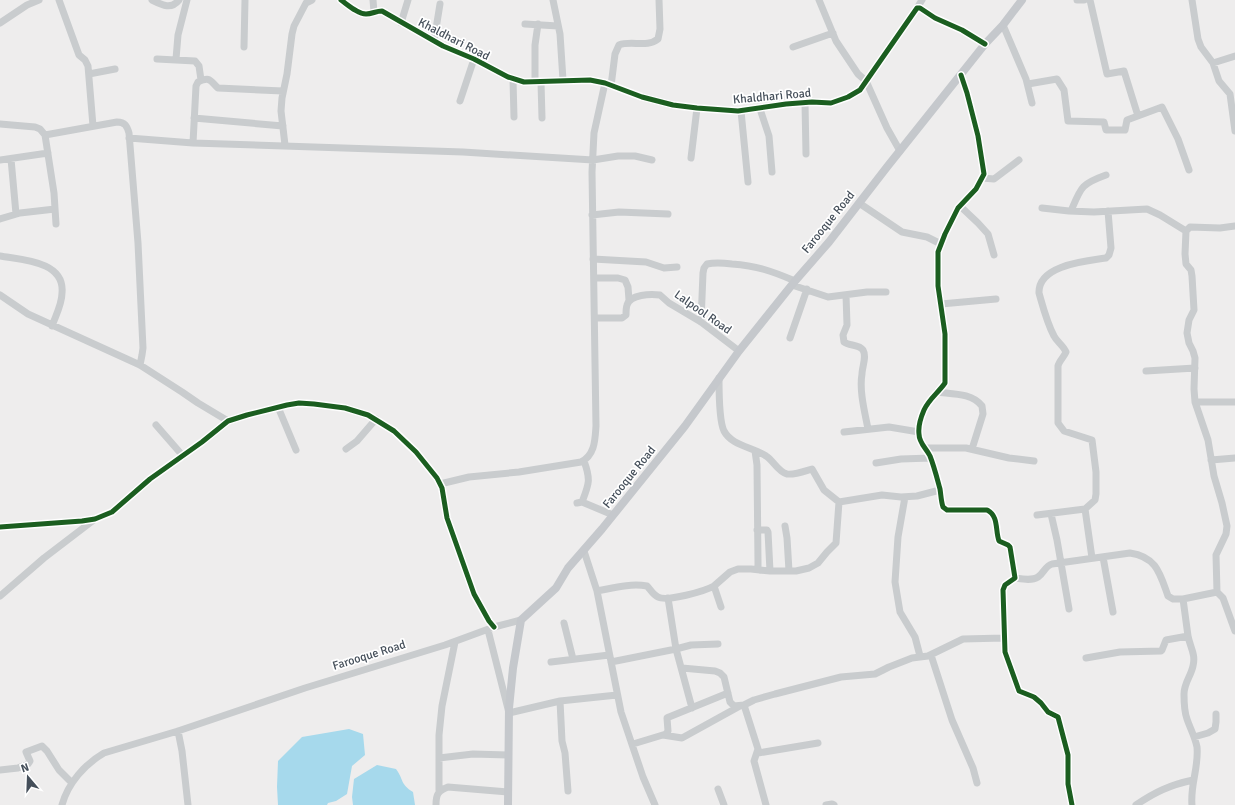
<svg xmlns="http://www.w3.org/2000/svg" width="1235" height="805" font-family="Signika,sans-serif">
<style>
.water{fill:#a6d9ec}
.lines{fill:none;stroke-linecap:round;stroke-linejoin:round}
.minor{stroke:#c9ccce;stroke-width:7}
.major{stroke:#c5c8cc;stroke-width:8}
.cycleway-casing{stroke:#fff;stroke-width:8}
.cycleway{stroke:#1b5e20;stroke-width:5}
.labels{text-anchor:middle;stroke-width:3.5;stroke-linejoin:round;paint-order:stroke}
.street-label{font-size:12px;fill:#454f5a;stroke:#fff}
</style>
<rect width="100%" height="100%" fill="#eeeded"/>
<path class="water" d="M349,729L363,734L365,755L352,766L347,794L336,801L328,803L327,805H278L277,787L278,761L302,737Z
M377,765L396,769C404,780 400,784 413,792L415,805H353L352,797L354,779Z"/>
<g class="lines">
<path class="minor" d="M59,0L79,55L85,60L88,66L93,126
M152,0C162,5 171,10 179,0
M341,0C348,5 358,14 366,14C372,14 376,11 382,11L443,46L474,59L508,77L524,82L590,80L605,83L642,97L673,105L697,108L738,111L786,104L812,102L831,103L848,97L860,90L917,8H920L935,18L962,30L985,44
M373,0L374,12
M553,0L560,34L563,80
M819,0L836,41L858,74L866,81L887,128L900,151
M1077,0H1084
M1090,0L1107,74L1124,71L1138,116
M1192,0L1198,39L1201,47L1213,63L1219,81L1230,94L1235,131
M917,8L922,0
M0,23L27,5L39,0
M401,23L408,0
M525,24L558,26
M1003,25L1026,79L1032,103
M434,41L440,4
M244,47L245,0
M793,47L833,33
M157,59L195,61L199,66L201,80
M176,59L178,35L187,0
M1213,63L1235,56
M89,74L115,69
M961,75L967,93L978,136L984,174L976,189L958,208L945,234L938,252V286L945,334V383C938,393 929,399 924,410C921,417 918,426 919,434C919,443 926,448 930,456C934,466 937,478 940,489C941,495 941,501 943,507L947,510H987C999,516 995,530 999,541L1008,545L1010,547L1015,578L1005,585L1003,590L1005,652L1019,691L1034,697L1041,703L1048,712L1058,717L1068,755V784L1072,805
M513,80L514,117
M535,82V45L538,24
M541,82L542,118
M1028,84L1057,79L1064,90L1068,121L1104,122L1106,130H1125L1127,120L1162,107L1178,139L1189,170
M611,86L615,54L619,45C631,40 647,48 658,39L660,29L659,0
M460,101L474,59
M805,103L806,154
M760,109L769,136L772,172
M741,111L748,182
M194,118L283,126
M0,124L35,127L40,129L45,135L54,193L56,224
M45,135L117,122C125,122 127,126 129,133L138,243L143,348L142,355L140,365
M129,138L193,143L463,152L593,160L618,156H635L652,160
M193,143L196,86L198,82C211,76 210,81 218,88L283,91
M285,145L281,111L282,98L287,74L292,34L294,26L306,3L312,0
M691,158L697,108
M11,159L16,214
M0,160L48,153
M982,178L994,179L1019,160
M859,203L902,232L927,237L941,244
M960,206L978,223L988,234L994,255
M1042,208L1069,211L1094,212L1147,209L1160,215L1186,231
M1071,211C1081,187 1081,184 1106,175
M592,215L619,212L668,214
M0,219L20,213L55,209
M0,256C22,260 65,261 62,293C62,304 56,315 52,326
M593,259L646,262L664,268L677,267
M594,278H618L625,280L628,287L629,300
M792,285L828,297L867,292H886
M0,295L28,314L140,365L182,392L198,403L228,421
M846,295L847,325L843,335L844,342C849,346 859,344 863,350C867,357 862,367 862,374C859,391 865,413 868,429
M941,304L996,299
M595,318H622L626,315C626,312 626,308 627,305C630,294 651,294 660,295L669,303L701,322L739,351
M701,322L703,273L704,268L707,264C716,262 724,263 732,264C757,266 772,271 795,281
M790,338L807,289
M1146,371L1195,368
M719,378C719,390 719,421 724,431C732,446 753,447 766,456C773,460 778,472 787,474C795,475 805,471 812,469L824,490L839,502L882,495L901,497L917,496L940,490
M937,392C953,394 972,393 982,406L983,414L972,449
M1195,402H1235
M278,407L296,450
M156,425L183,456
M844,432L889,427L919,432
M925,448H966L1009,458L1034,461
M346,449L357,441L376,419
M755,451L757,465L758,562V568L760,570
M1211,460L1235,458
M876,463L901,459L931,458
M440,484L469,477L519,472L581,462C595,455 595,440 596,426L592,172L594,133L605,83
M905,497L898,537L895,582L900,612L915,637L920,656
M582,502C589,484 591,480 584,461
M577,503L582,502L613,515
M1085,509L1092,558
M1051,514L1057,540L1069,609
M1037,515L1085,509L1095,500L1096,494V472L1092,440L1064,431L1058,423V366C1059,361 1064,357 1066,352C1063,345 1057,342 1054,336C1047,323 1043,307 1039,293C1038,265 1086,261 1106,258L1109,255L1111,248L1108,211
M785,526L787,538L789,571
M0,527L82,521L95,519L112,512L150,479L202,442L228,421L247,415L287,405L299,403L314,404L345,408L368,415L394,431L416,452L437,478L442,488L447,518L474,594L489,621L494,627
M757,530H767L768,532L770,571
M584,551L597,591L621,712L643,777L655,805
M1103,557L1113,612
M1015,578C1022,579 1032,581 1038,577C1044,573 1045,566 1052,564L1130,553C1157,557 1160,574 1168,596L1173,599H1183L1188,636C1190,647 1196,654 1193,666C1191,676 1184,683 1184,694C1184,702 1184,711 1187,719C1190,728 1195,737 1197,747C1199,767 1190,785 1192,805
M714,586L730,572L738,569H751L770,571H796L809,568L818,563L827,552L836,543L839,502
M597,591C613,588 630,583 647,586C650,589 653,595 658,597C667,602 705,591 714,586L721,607
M1217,592L1216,555L1226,534L1227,526L1222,503L1214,476L1208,440L1195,402L1194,389L1195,358L1193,351L1189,343L1187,333L1189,320L1194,310L1192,276L1191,270L1186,264L1185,254L1186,231L1190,227L1220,228L1235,226
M1217,592L1223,598L1235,631
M0,596L44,558L95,519
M668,598L676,649L692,708
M1183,599L1217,592
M564,623L573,659
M488,630L509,713L560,701L617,695
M931,655L952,720L973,768L977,783
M1086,658L1120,652L1161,651L1162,650L1166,640L1188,636
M551,662L609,655
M611,662L676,649L691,645L718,644
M682,668L715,671L720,673L724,677L730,702L734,706L744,705L754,700L775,694L841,677L875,674L889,667L912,658L928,656L963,639L1004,638
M560,701L562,741L565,753L568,791
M744,705L758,749L754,761L766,805
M178,731L182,751L188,805
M663,735L682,738L740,706
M1194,737L1208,733L1215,729L1216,722V714
M633,744L666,734L668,731L667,718L669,717L728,693
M758,753L818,743
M439,758L473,754L508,755
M0,770L18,768L28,764L30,761L26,752L42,746L47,751L59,770L72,783
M718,789L724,805
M439,790V735L442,706L455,642
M62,805C68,783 85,764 104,753L178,731L305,688L445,645L494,627L521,620
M436,805C436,794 438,791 448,787L508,792
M826,805L832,804L834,805
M1136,805C1155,792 1170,785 1193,780"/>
<path class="major" d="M508,805L509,708L513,668L521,620L556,588L568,568L602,529L685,426L739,351L795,281L829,242L887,167L985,44L1003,25L1022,0"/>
<defs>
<path id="cycleway" d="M341,0C348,5 358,14 366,14C372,14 376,11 382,11L443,46L474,59L508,77L524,82L590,80L605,83L642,97L673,105L697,108L738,111L786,104L812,102L831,103L848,97L860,90L917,8H920L935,18L962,30L985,44
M961,75L967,93L978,136L984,174L976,189L958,208L945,234L938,252V286L945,334V383C938,393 929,399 924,410C921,417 918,426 919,434C919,443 926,448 930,456C934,466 937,478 940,489C941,495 941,501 943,507L947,510H987C999,516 995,530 999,541L1008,545L1010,547L1015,578L1005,585L1003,590L1005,652L1019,691L1034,697L1041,703L1048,712L1058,717L1068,755V784L1072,805
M0,527L82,521L95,519L112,512L150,479L202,442L228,421L247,415L287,405L299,403L314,404L345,408L368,415L394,431L416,452L437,478L442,488L447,518L474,594L489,621L494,627"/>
</defs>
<use href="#cycleway" class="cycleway-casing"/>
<use href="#cycleway" class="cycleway"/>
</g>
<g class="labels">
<g class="street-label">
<text transform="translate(454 39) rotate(27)" y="4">Khaldhari Road</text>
<text transform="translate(772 96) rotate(-5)" y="4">Khaldhari Road</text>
<text transform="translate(828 222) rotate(-51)" y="4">Farooque Road</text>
<text transform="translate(703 312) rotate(35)" y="4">Lalpool Road</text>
<text transform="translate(629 477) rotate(-51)" y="4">Farooque Road</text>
<text transform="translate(369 655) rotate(-17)" y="4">Farooque Road</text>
</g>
</g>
<g transform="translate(28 777) rotate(341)" stroke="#ffffff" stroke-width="3" paint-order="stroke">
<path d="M0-3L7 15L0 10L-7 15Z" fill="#454f5a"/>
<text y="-6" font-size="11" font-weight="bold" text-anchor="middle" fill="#454f5a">N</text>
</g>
</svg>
